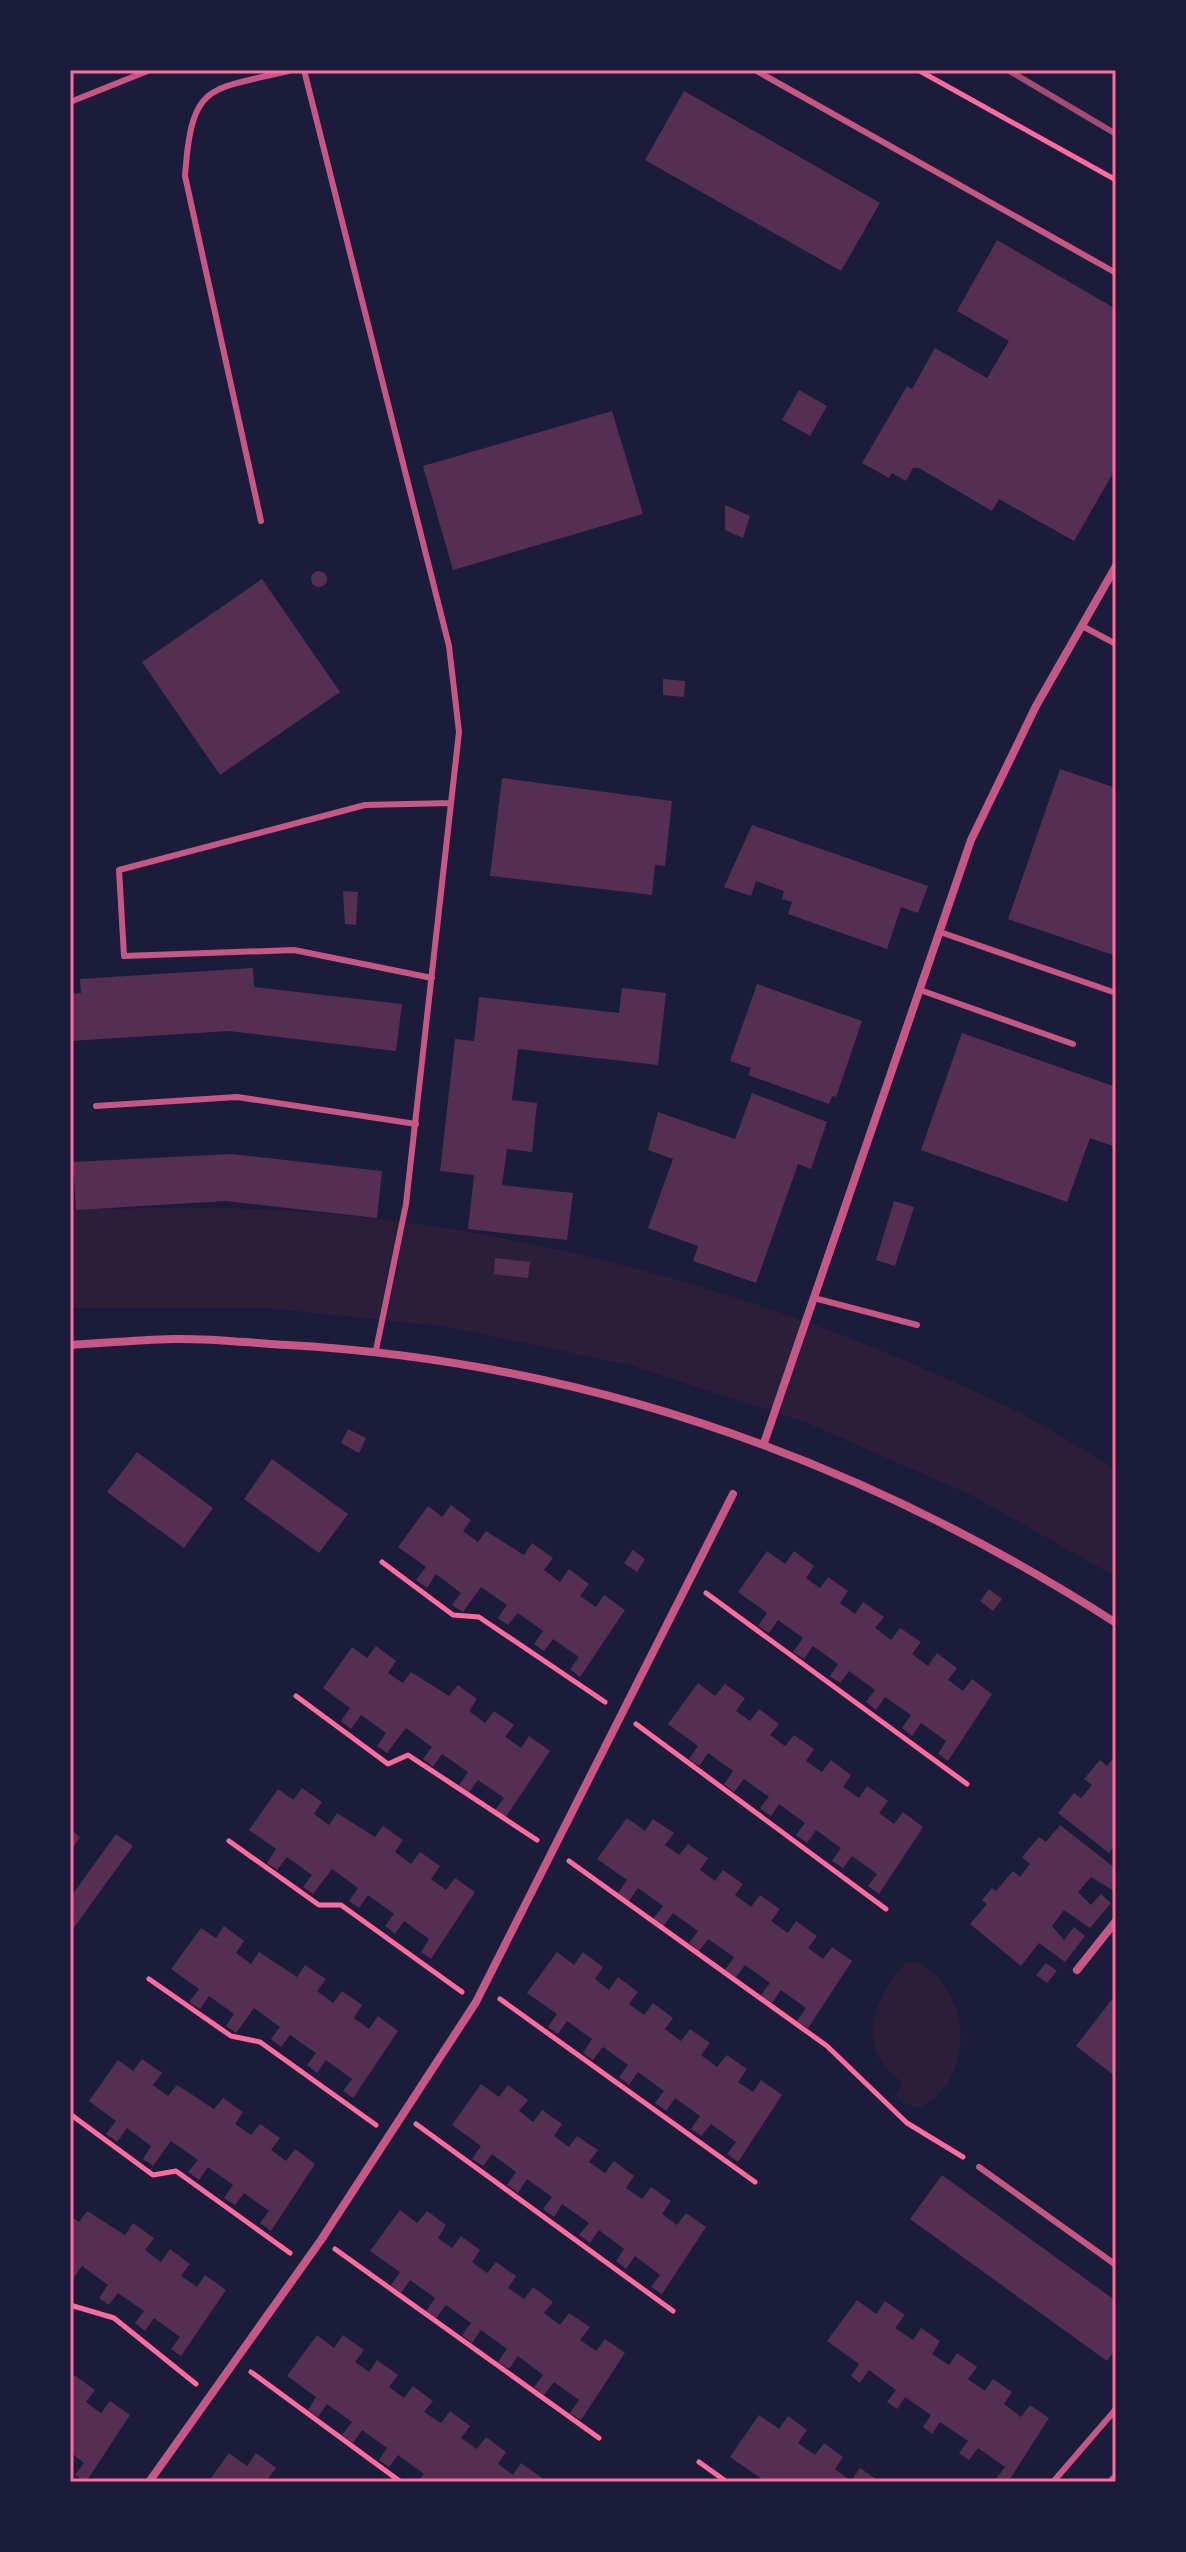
<svg xmlns="http://www.w3.org/2000/svg" width="1186" height="2552" font-family="'Titillium Web',sans-serif">
<style>
.green{fill:#2a1e3b}
.building{fill:#542f53}
.lines{fill:none;stroke-linecap:round;stroke-linejoin:round}
.path{stroke:#ff6b9d;stroke-width:5}
.service{stroke:#c65784;stroke-width:6}
.minor{stroke:#c65784;stroke-width:8}
.tertiary{stroke:#c65784;stroke-width:14}
.rail{stroke:#a44b75;stroke-width:6}
.neatline{fill:none;stroke:#ff6b9d;stroke-width:3}
</style>
<rect width="100%" height="100%" fill="#1b1b3a"/>
<path class="green" d="M70,1209C132,1209 195,1206 257,1209C517,1221 773,1294 1006,1406C1044,1425 1080,1448 1116,1469V1577L973,1496L805,1422L629,1365L449,1327L266,1308H70Z
M918,1962C972,1991 977,2079 920,2108L903,2103L896,2095L902,2082C853,2046 873,2003 905,1963Z"/>
<path class="building" d="M684,91L880,203L841,271L645,160Z
M997,240L1116,309V468L1074,541L999,499L992,511L919,468H913L906,481L892,473L889,478L862,463L907,386L912,389L935,348L987,378L1009,341L957,311Z
M799,390L827,406L810,436L782,420Z
M612,411L643,514L453,570L423,466Z
M725,505L750,516L743,538L725,530Z
M311 579a8 8 0 1 1 16 0a8 8 0 1 1-16 0Z
M262,579L340,692L220,775L142,662Z
M663,679L685,681L684,697L663,695Z
M1060,769L1116,788V956L1008,919Z
M502,778L672,801L665,866L655,865L652,895L490,876Z
M752,825L928,886L918,913L901,907L887,949L788,914L792,902L782,899L784,891L756,881L751,896L724,887Z
M343,891L358,892L356,925L345,924Z
M253,968L254,987L402,1004L396,1051L229,1031L70,1041V994L81,993L80,979Z
M757,984L862,1021L836,1097L832,1096L829,1104L748,1075L751,1068L730,1061Z
M622,988L666,993L658,1065L518,1049L512,1100L537,1103L532,1152L507,1149L502,1185L573,1193L567,1240L468,1229L474,1175L440,1171L455,1039L474,1041L479,997L619,1013Z
M962,1033L1116,1087V1147L1090,1138L1067,1202L921,1150Z
M752,1093L827,1122L811,1169L798,1164L756,1283L693,1261L698,1246L648,1228L673,1159L648,1150L658,1112L735,1139Z
M231,1154L382,1171L377,1218L226,1201L76,1210L73,1162Z
M894,1201L914,1207L895,1266L876,1260Z
M495,1258L530,1262L528,1278L494,1274Z
M348,1429L366,1438L359,1453L341,1443Z
M137,1452L213,1508L184,1548L107,1492Z
M272,1459L348,1514L319,1553L244,1499Z
M451,1505L471,1520L463,1531L478,1542L486,1531L524,1555L532,1543L553,1558L544,1570L560,1582L569,1569L589,1584L580,1596L596,1607L604,1595L625,1610L580,1677L570,1669L579,1657L553,1639L544,1651L534,1644L543,1631L518,1613L508,1625L498,1618L507,1605L481,1587L463,1612L452,1605L461,1593L436,1574L427,1588L416,1580L426,1567L398,1547L428,1506L442,1517Z
M633,1550L645,1559L637,1572L624,1563Z
M767,1551L785,1564L794,1551L814,1566L806,1578L820,1588L828,1577L848,1591L840,1603L855,1614L863,1602L884,1617L875,1628L891,1640L900,1628L921,1642L912,1654L928,1666L937,1653L957,1668L948,1680L963,1691L972,1679L992,1694L948,1761L938,1754L946,1741L921,1723L912,1736L902,1728L911,1715L885,1697L876,1710L866,1702L875,1690L849,1671L840,1683L830,1676L838,1664L813,1646L804,1659L793,1652L803,1638L778,1620L769,1633L758,1626L767,1613L738,1592Z
M989,1589L1002,1599L993,1611L980,1601Z
M376,1646L396,1661L388,1673L403,1683L411,1672L449,1696L458,1685L477,1699L469,1711L485,1723L494,1711L514,1725L505,1737L521,1748L529,1736L550,1751L505,1818L495,1810L504,1798L478,1780L469,1792L459,1785L468,1772L442,1754L433,1767L423,1759L432,1747L406,1728L387,1753L377,1746L386,1733L361,1715L351,1729L341,1721L350,1708L323,1688L352,1647L367,1658Z
M698,1683L715,1696L725,1684L745,1698L736,1711L750,1721L759,1709L779,1724L770,1735L785,1746L794,1735L814,1749L806,1761L822,1772L831,1760L851,1775L843,1787L859,1798L867,1786L888,1801L879,1813L894,1824L903,1812L923,1827L879,1894L868,1886L877,1874L852,1856L843,1868L832,1861L841,1848L816,1830L807,1843L796,1835L805,1823L779,1804L771,1816L760,1808L769,1797L744,1779L734,1792L724,1784L733,1771L708,1753L699,1766L689,1759L698,1746L668,1724Z
M1116,1754V1844L1109,1853L1058,1813L1074,1793L1081,1798L1092,1785L1084,1779L1100,1760L1107,1766Z
M302,1788L322,1802L314,1814L329,1825L337,1813L375,1837L383,1826L403,1840L395,1852L411,1864L420,1852L440,1866L431,1879L446,1890L455,1878L475,1892L431,1959L421,1952L429,1939L404,1921L395,1934L385,1926L394,1914L368,1895L359,1908L349,1901L358,1888L332,1869L313,1894L303,1887L312,1875L287,1857L277,1870L267,1863L276,1849L249,1830L278,1789L293,1800Z
M627,1818L645,1831L653,1819L674,1833L665,1845L679,1855L688,1844L708,1858L700,1870L715,1881L723,1870L743,1884L735,1895L751,1907L760,1895L780,1909L771,1921L788,1933L796,1921L817,1936L808,1948L823,1959L832,1947L852,1961L808,2028L797,2021L806,2008L781,1990L772,2003L761,1995L770,1983L745,1965L736,1977L725,1970L734,1957L708,1939L699,1951L689,1943L698,1931L673,1913L663,1927L653,1919L663,1906L638,1888L629,1901L618,1893L627,1880L597,1859Z
M1060,1825L1116,1869V1892L1091,1877L1078,1892L1091,1905L1101,1894L1111,1903L1090,1928L1064,1910L1052,1926L1064,1940L1074,1927L1085,1936L1065,1962L1039,1943L1021,1966L970,1924L987,1904L982,1900L992,1888L996,1891L1013,1871L1020,1877L1030,1864L1022,1857L1039,1837L1046,1842Z
M70,1829L80,1837L70,1851Z
M116,1834L133,1846L70,1933V1898Z
M224,1926L244,1941L236,1953L251,1964L259,1952L297,1977L305,1965L326,1979L317,1991L333,2003L342,1991L362,2005L354,2018L369,2029L378,2016L398,2031L353,2098L343,2091L352,2079L326,2060L317,2073L307,2065L316,2053L290,2035L281,2047L271,2039L280,2027L254,2008L236,2033L226,2026L234,2014L209,1996L200,2009L189,2002L199,1989L171,1969L201,1928L216,1938Z
M557,1952L574,1965L583,1952L603,1967L595,1979L609,1990L618,1977L638,1992L629,2004L644,2015L653,2003L673,2018L665,2029L681,2041L690,2029L710,2043L701,2055L717,2067L727,2055L747,2069L738,2082L753,2092L761,2080L782,2095L738,2162L727,2154L736,2142L711,2124L701,2136L691,2129L700,2116L675,2098L666,2111L655,2103L664,2091L638,2072L629,2085L619,2077L628,2065L603,2047L593,2060L583,2053L592,2039L567,2021L558,2034L548,2027L557,2014L527,1993Z
M1046,1963L1057,1971L1047,1983L1036,1975Z
M1116,1994V2077L1076,2046Z
M142,2059L162,2073L153,2085L168,2096L177,2085L214,2109L223,2098L243,2112L235,2124L251,2135L260,2124L280,2138L271,2150L286,2161L295,2149L315,2164L271,2231L260,2223L269,2211L244,2193L235,2205L224,2198L233,2185L208,2167L199,2180L188,2172L198,2160L171,2141L153,2166L143,2159L151,2146L127,2128L117,2142L106,2134L116,2121L89,2101L118,2060L133,2071Z
M481,2084L499,2097L508,2085L528,2100L519,2111L533,2122L542,2110L562,2124L554,2136L569,2147L577,2136L598,2150L589,2162L605,2173L614,2161L634,2176L626,2188L642,2199L651,2187L671,2201L662,2214L677,2225L686,2213L706,2227L662,2294L651,2287L660,2275L635,2256L626,2269L616,2261L624,2249L599,2230L590,2243L579,2235L589,2223L562,2204L554,2217L543,2209L552,2197L527,2179L518,2193L507,2185L516,2172L492,2154L483,2166L472,2159L481,2146L452,2125Z
M942,2175L1116,2301V2349L1107,2361L910,2219Z
M400,2210L417,2223L427,2211L446,2225L438,2238L452,2248L461,2236L480,2250L472,2262L487,2273L496,2262L516,2276L508,2288L524,2299L533,2287L553,2302L544,2313L560,2325L569,2313L590,2327L580,2340L596,2351L605,2339L625,2353L581,2420L570,2413L579,2400L554,2382L544,2395L534,2387L543,2375L518,2356L509,2369L498,2362L507,2349L481,2330L472,2343L462,2335L471,2323L446,2305L436,2318L426,2311L435,2298L410,2280L401,2293L391,2285L400,2272L370,2251Z
M87,2211L125,2235L133,2223L154,2238L145,2250L161,2262L170,2249L190,2264L181,2276L197,2287L205,2275L226,2290L181,2356L171,2349L180,2337L154,2318L145,2331L135,2323L144,2311L118,2293L109,2305L99,2298L108,2285L82,2266L70,2283V2216L79,2222Z
M857,2300L876,2314L885,2301L905,2315L895,2328L913,2340L921,2328L940,2341L932,2354L949,2365L957,2353L977,2367L968,2379L985,2391L993,2379L1012,2392L1004,2404L1021,2417L1030,2405L1049,2418L1008,2482L995,2480L1005,2467L978,2448L969,2460L959,2453L968,2441L940,2422L932,2434L923,2427L931,2415L905,2397L897,2409L887,2402L896,2390L869,2370L860,2383L851,2376L859,2364L827,2341Z
M317,2335L334,2348L343,2335L364,2350L355,2362L369,2372L377,2360L398,2375L389,2387L404,2398L413,2386L433,2401L424,2412L441,2423L450,2411L470,2426L461,2438L477,2449L486,2437L506,2452L498,2464L513,2475L521,2463L542,2478L539,2482H418L424,2474L398,2455L389,2467L379,2460L387,2448L362,2430L353,2443L342,2435L352,2422L327,2404L318,2417L308,2410L316,2397L287,2376Z
M74,2375L95,2390L86,2402L101,2413L110,2401L130,2415L86,2482L75,2475L84,2463L70,2452V2381Z
M759,2415L779,2429L788,2416L807,2430L798,2443L815,2455L824,2443L843,2457L835,2469L851,2481L860,2468L880,2482H760L762,2479L730,2457Z
M229,2453L247,2466L256,2453L276,2468L267,2480L270,2482H208Z"/>
<g class="lines">
<path class="path" d="M918,70L1116,180
M382,1562L453,1615L479,1617L605,1702
M706,1593L967,1784
M296,1696L388,1764L408,1755L537,1840
M636,1724L886,1909
M229,1841L319,1905H341L462,1992
M569,1861L827,2046L907,2123L963,2157
M149,1979L231,2036L260,2042L376,2125
M500,1999L755,2182
M70,2114L153,2175L176,2171L290,2253
M416,2124L673,2311
M335,2249L599,2438
M70,2305L114,2318L196,2384
M251,2372L401,2482
M699,2462L727,2482"/>
<path class="service" d="M304,70L449,646L459,732L406,1204L376,1350
M755,70L1116,273
M70,102L150,70
M261,521L185,176C192,81 207,91 292,70
M1082,626L1116,644
M940,932L1116,993
M432,978L294,950L124,956L119,870L365,805L451,803
M920,990L1073,1044
M96,1106L237,1097L416,1124
M814,1298L917,1325
M979,2167L1116,2265
M1053,2482L1116,2409"/>
<path class="minor" d="M70,1345C104,1343 139,1340 173,1339C211,1338 250,1343 288,1345C588,1362 864,1461 1116,1623
M764,1443L971,840L1036,706L1116,566
M1077,1970L1116,1921
M149,2482L321,2240L476,2002L733,1494"/>
<path class="tertiary" d="M1115,2482L1116,2481"/>
<path class="rail" d="M1008,70L1116,134"/>
</g>
<rect width="1186" height="2552" fill="none" stroke="#1b1b3a" stroke-width="144"/>
<rect x="72" y="72" width="1042" height="2408" class="neatline"/>
</svg>
